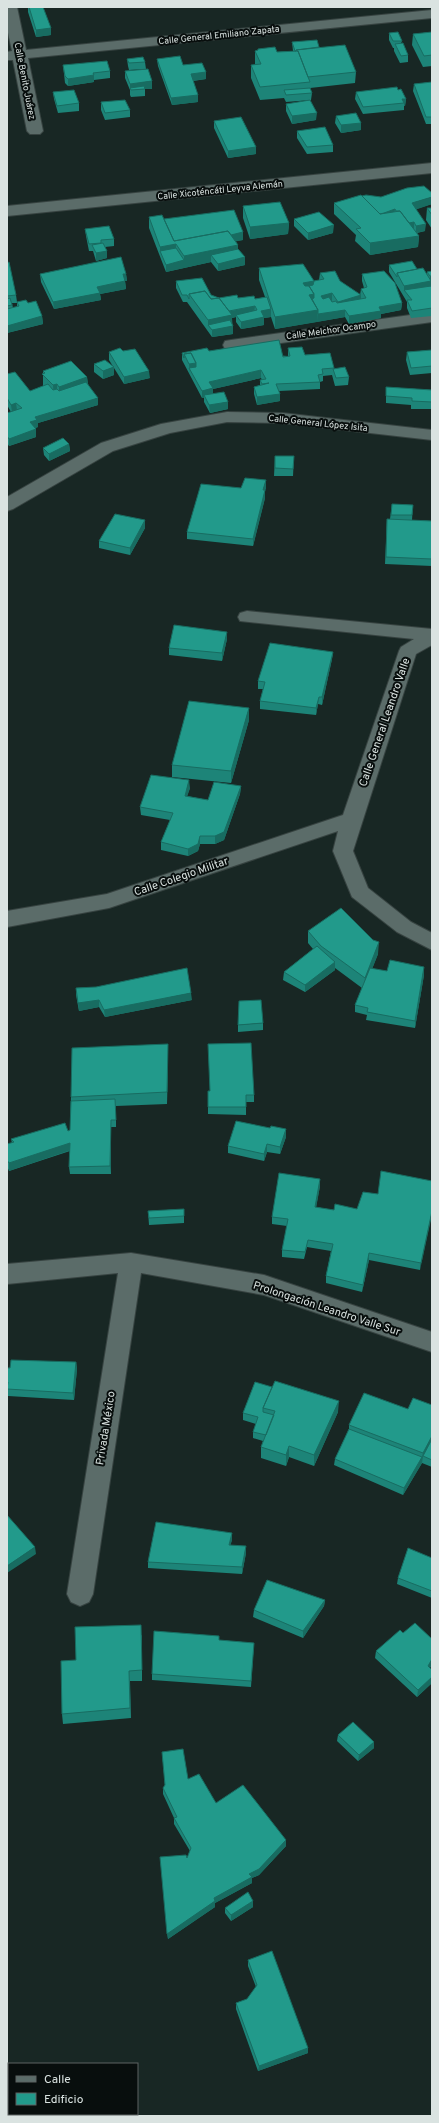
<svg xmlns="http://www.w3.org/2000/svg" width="439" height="2123" font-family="Overpass,sans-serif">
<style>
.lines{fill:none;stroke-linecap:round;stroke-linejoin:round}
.minor-casing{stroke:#374341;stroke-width:2}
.minor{fill:#5b6c69;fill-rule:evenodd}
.wall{fill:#1d8478;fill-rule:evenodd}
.shaded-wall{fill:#186c61}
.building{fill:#229a8b;stroke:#186c61}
.labels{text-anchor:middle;stroke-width:4;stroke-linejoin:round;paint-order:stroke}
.far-street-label{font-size:9px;fill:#dae3e1;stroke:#080e0d}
.street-label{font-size:11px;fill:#dae3e1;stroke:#080e0d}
</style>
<rect width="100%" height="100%" fill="#182724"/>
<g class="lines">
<defs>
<path id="minor" d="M7,7H17L26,50L432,10V18L28,58L43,131L40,134H30L27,131L13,60H7V52L12,51L7,28Z
M432,163V173L7,216V206Z
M432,312V322L231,350L225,349L223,345L225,341L231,340Z
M227,412L282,413L432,430V440L282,423L227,422L170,433L113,451L13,509L7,511V497L101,443L161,424Z
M247,611L432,629V645L416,654L353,851L368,888L411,922L432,933V950L397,932L352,897L333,851L338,831L109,908L7,927V911L107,894L343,815L399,651L401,647L414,639L240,621L238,617L240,613Z
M131,1253L264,1275L432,1332V1352L264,1295L141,1273L93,1594L89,1602L80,1606L71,1602L67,1594L118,1273L7,1284V1264Z"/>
</defs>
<use href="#minor" class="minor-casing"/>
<use href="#minor" class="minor"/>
</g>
<path class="wall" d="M28,7H43L51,35L36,37L28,12Z
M432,32V66L423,67L412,45L413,34Z
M389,33L402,41L401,43L408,55V62L400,63L394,51V48H393L389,40Z
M292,42L319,47L356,72L355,83L310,88L312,93L311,100L286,102L284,98L260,100L251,78V65H255V51L277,52L293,51Z
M127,59L145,62L146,69L129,70L128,66Z
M157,59L183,65L206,72V79L193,81L198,102L172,105L158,66Z
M63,65L110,71V78L94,80V82L68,86L65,83Z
M125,71L152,89H145V96L131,97L130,95V90L125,78Z
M432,82V124H426L413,91L414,84Z
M398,90L406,99L405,106H404V110L363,114L355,99L356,92Z
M53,92L79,103V111L58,113L54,99Z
M101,102L130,110V117L105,120L101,110Z
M286,104L316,120L292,124L286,111Z
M336,116L361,123V130L341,133L335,123Z
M214,121L256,147V154L228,158L214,128Z
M297,131L333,145V152L307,154L297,138Z
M362,196L381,197L432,204L416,209L425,231L417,233L419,236L418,247L370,255L355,241L356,235L334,214V203Z
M243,206L289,223L288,234L250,239L243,218Z
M427,208H432V229L426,220Z
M149,217L243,232V240L236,241L238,249L245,257V265L218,271L211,262L166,272L149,228Z
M294,219L333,233L308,240L294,226Z
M85,229L114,239V246L105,247L107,258L96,261L93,251H89L86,236Z
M7,263L16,295L17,302L28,303L42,316L43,324L7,333ZM12,303H17V307L13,308Z
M389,265L417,269L427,275V272L432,271L431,286L432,289V316L411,318L407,308V302L389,272Z
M259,268L314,281L319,280L320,273L340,281L360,295L361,289L364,288L362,281V274L402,303L401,310L381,314V318L349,324L345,317L275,329L271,317L264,318V325L241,329L236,322V317L232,318L233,334L212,337L187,302H183L176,288V281L219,298L255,299L265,297L259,280Z
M40,274H126L127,281H125L126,289L100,294L101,300L54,309L41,282Z
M288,348L305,355L330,353L334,369L349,377L348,385L335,386L332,375L323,376V381L320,382V389L279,391L280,394V401L257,405L254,394V387L260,385V380H262L261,378L213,389V394L228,409L210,413L204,402V398H202L182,360V353L209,351L288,356Z
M432,350V373L410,375L406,360L407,352Z
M109,352L150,378L124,384L109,360Z
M94,364L114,375L103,379L94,372Z
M43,371L87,377L88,384L98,405L38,423V427L35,428L36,429V437L9,446L7,443V413L11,412L7,405V374L30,391L43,386Z
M386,387L432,390V409H411V405L386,403Z
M69,444L70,451L49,461L44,455L43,448Z
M275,456H294L293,476H274Z
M241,488H266L265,490V498L253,546L187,539V532Z
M392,504L413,505L412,520L432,521V566L385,564L387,519H390Z
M145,520V528L130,555L99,548V541Z
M227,639L222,661L169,655V648Z
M333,652L332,659L322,705L318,704L316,715L260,709V701L263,689H258V681Z
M249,720L231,783L172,777V765Z
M241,786L240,794L224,840L215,844H200L198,851L188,856L161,850V842L170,820L141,815L140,807L190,788L187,796L208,800Z
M308,931L378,954L372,969L387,971L424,975L415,1028L366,1020L367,1015L355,1012V1005L362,988L335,968V970L305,992L283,980L284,972L313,949L308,943Z
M96,987L192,1000L105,1017L99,1007L79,1011L76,995V988Z
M263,1023V1030L238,1032V1025Z
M168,1044L167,1104L116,1106V1127H111V1174H70L69,1167L70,1151L9,1171L7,1166V1144L12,1143L11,1139L68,1131L70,1130L71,1097Z
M208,1091L254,1095V1102H246V1115L208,1114Z
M270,1128L286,1129V1137L280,1154L267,1152L264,1161L228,1153V1146Z
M320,1179V1186L316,1207L334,1210L357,1209L378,1194L432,1181L420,1270L369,1260L362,1292L326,1283V1276L331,1251L307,1247L304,1259L282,1257V1250L287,1226L272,1224V1217Z
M184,1209V1223L149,1225L148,1211Z
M432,1307V1316L431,1315Z
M76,1362L77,1369L74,1400L8,1396L7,1389V1368Z
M255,1382L338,1412L314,1466L289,1457L286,1466L261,1458V1447L263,1441L253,1438V1432L256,1424L243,1420V1413Z
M432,1405V1467L422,1463L403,1495L334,1465L335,1459L349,1429V1425L408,1409Z
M232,1533V1540L230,1545L246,1553L242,1574L148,1568V1562Z
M432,1558V1598L397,1584L398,1578Z
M325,1600L324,1606L303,1638L253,1617L254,1610Z
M403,1633L432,1639V1665L430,1668L432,1670V1683L417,1697L375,1658L376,1651Z
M142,1635V1681H130L131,1718L63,1724L62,1714L76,1660Z
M219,1640L254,1643L251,1687L152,1680V1674Z
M338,1735L374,1748L358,1761L337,1741Z
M162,1752L188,1779L216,1803L286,1846L259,1875L252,1878V1883L215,1903V1907L168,1939L160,1857L187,1858L190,1851L174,1824V1818L163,1794V1788L165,1785Z
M253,1901V1907L231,1921L225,1913V1908Z
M248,1960L308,2048V2053L258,2071L236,2009V2003L247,1999L256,1987L248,1966Z"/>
<path class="shaded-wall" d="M51,28V35L36,37V30Z
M206,72V79L191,81V74Z
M94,75V82L68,86V79Z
M152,81V89H145L130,88V84Z
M198,95V102L172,105L171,98Z
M402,99H406L405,106H404V103Z
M317,113L316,120L292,124V116Z
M361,123V130L341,133V125Z
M256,147V154L228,158V151Z
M432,197V204L412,211V203Z
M395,209L394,216H377Z
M414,222V230L406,224Z
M289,223L288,234L250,239V227Z
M426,224L425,231L416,233V226Z
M334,225L333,233L308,240V233Z
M243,232V240L181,252L177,245Z
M419,236L418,247L370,255V243Z
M176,244V255L160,251V247Z
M238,245V256L211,255V262L184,268V256Z
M107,251V258L96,261V253Z
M245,257V265L218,271V264Z
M184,260V268L166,272V265Z
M123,274H126L127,281H123Z
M430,276H432V283L431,284L430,293L404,290V286L430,281Z
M125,281L126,289L100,294L101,300L54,309L53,302L97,287Z
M314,281L313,293L305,298L303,283Z
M332,293V301L320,303L321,296Z
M314,294V306L309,295Z
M361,295V303L338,309V302Z
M402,303L401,310L381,314V318L349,324V316L379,307Z
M255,306L254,313L236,315V317L232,318V326H233V334L212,337V330L208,325V332V320L227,312Z
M271,309V317L264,318V325L241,329V322L261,311Z
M318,310L317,322L275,329V317Z
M345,310V317L317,322L318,314Z
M42,316L43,324L7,333V326Z
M196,363V374L189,368L190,375L189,364Z
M114,367V375L103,379V371Z
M261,370V378L213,389V396L204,395V398H202V391L209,382Z
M149,371L150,378L124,384V377Z
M87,377L88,389L59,399V387Z
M57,384V396L54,397L53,385Z
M280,394V401L257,405V397Z
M98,398V405L38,423V427L30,430V422L35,417Z
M228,402V409L210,413L209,405Z
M16,403L17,410L12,412L11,405Z
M36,429V437L9,446V439Z
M69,444L70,451L49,461V454Z
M266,480V488L263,498V490Z
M265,490V498L253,546V539Z
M145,520V528L130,555V548Z
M227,632V639L222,661V653Z
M333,652L332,659L322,705V697Z
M319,697L318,704L316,715V708Z
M249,708V720L231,783V771Z
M189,780L190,788L185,803V796Z
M241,786L240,794L224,840L215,844V836Z
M200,836V844L198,851L188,856V849Z
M379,942L378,954L364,989L365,978Z
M335,962V970L305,992V985Z
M424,967V975L415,1028V1021Z
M191,993L192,1000L105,1017L104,1010Z
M99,1000V1007L79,1011L78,1003Z
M168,1044V1056L167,1104V1092Z
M111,1120V1174L110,1166Z
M286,1129V1137L280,1154V1147Z
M70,1143L71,1150L9,1171V1163Z
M267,1144V1152L264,1161V1154Z
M320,1179V1186L315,1214V1207Z
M432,1211V1215L420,1270L421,1263Z
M369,1253V1260L362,1292L363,1285Z
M76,1362L77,1369L74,1400L73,1393Z
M339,1401L338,1412L314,1466V1455Z
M432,1436V1445L423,1456L422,1463L403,1495L404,1488L422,1457L423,1453Z
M289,1446V1457L286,1466V1455Z
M232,1533V1540L229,1551V1545Z
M246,1546V1553L242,1574V1567Z
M35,1547L36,1554L7,1573V1566Z
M325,1600L324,1606L303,1638V1631Z
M432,1659V1665L431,1666L427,1672L428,1666Z
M432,1677V1683L417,1697L418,1690Z
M374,1742V1748L358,1761L359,1755Z
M286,1840V1846L259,1875L252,1878V1883L215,1903V1907L168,1939L167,1934L214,1898L249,1874Z
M253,1901V1907L231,1921V1915Z
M308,2048V2053L258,2071L259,2066Z"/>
<path class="building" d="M29,7H43L51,28L36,30Z
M398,32L402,41H393L389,33Z
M432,32V55L424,56L413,34Z
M317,40L319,47L296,50V51H295L292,42Z
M403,43L408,55L401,56L395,44Z
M345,45L356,72L308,77L298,51H297L296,50Z
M275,47L277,52L298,51L310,82L260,87L251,65L261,64L255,51L258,50V49Z
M180,56L183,65L202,63L206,72L191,74L198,95L171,98L157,59Z
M143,57L145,62L129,63L127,59Z
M107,61L110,71L93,73L94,75L68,79L65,76L63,65Z
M148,69L152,81L130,84L125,71Z
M432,82V117H426L414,84Z
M144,86L145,89L131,90L130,88Z
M397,87L398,90L401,89L406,99H402L404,103L363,107L356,92Z
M310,88L312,93L286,95L284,90Z
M74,90L79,103L57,106L53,92Z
M125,100L130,110L105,113L101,102Z
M310,100L317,113L292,116L286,104Z
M356,113L361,123L341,125L336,116Z
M241,117L256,147L228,151L214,121Z
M325,127L333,145L307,147L297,131Z
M424,186L432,193V197L412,203L426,224L416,226L414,222L409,223L400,211H396L395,209L384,213L380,214L362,196L366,195L381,197L407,188Z
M361,195L380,214L400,211L419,236L370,243L356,229L361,228L334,203Z
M280,202L289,223L250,227L243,206Z
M427,208H432V215Z
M234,210L243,232L231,235L228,231L174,241L164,219Z
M319,212L334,225L308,233L294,219Z
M162,215L174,241L228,231L238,245L184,256L176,244L160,247L149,217Z
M109,226L114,239L101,240V243L89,244L85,229Z
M103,243L107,251L96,253L92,245Z
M176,248L184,260L166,265L160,251Z
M238,249L245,257L218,264L211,255Z
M121,257L126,274H123L125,281L97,287L100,293L53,302L40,274Z
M412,261L417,269L397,273V277L389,265Z
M9,262L16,295L7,296V263Z
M303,264L314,281L303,283L305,286H309L314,294L309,295L318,310L275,317L259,268Z
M423,268L431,281L404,286L397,273Z
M335,271L340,281L361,295L338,302L332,293L321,296L323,299L329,297L332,302L336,301L337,303L366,298L361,289L367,287L362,274L384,271L395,283L402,303L379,307L381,311L349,316L345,310L318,314V310L312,299L314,298V294L309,286L313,285L314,281L324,279L320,273Z
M432,271V276H430L427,272Z
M202,278L211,295L219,298L211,299L205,291L189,294V299L187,295H182L176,281Z
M431,286L432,289V308L412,311L407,300H412L404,290Z
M205,291L211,299L219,298L232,315L208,320L189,294Z
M237,295L238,298L254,296L255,299L267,297L271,309L261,311L264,317L241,322L236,315L257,310L255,306L229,311L219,298Z
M10,298L12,305L7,306V299Z
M26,300L28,303L36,301L42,316L7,326V309L19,306L17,302Z
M230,320L233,326L212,330L208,325Z
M279,340L283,357L290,356L288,348L302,347L305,355L330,353L334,368L322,369L323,374L318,375L320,382L276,384L280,394L257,397L254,387L269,383L262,384L260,380L266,379L261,370L209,382L213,388L202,391L189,368L196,367V363L191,353L184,354V358L182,353L207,348L209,351Z
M120,348L123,351L135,349L149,371L124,377L109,352Z
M432,350V366L411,368L407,352Z
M191,353L196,363L189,364L184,354Z
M105,360L114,367L103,371L94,364Z
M71,361L87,377L59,387L57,384L53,385L42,374L45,373L43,371Z
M345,367L349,377L336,378L333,369Z
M15,372L30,391L48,384L53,390L57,389L59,391L86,382L98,398L35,417L37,420L30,422L36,429L9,439L7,436V413L22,408L16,403L11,405L7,398V374Z
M386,387L432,390V402L412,401V398L386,396Z
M224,392L228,402L209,405L204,395Z
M63,438L69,444L49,454L43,448Z
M275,456H294L293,469L275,468Z
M245,478L266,480L263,490H265L253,539L187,532L201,484L241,488Z
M392,504L413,505L412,515H391Z
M115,514L145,520L130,548L99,541Z
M387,519L432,521V559L386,557Z
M174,625L227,632L222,653L169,648Z
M270,643L333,652L322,697H319L316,708L260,701L265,682L258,681Z
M189,701L249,708L231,771L172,765Z
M151,775L189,780L185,796L208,800L214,782L241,786L224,832L215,836H200L198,844L188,849L161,842L173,813L140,807Z
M341,908L373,940L379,942L365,978L321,946L308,931Z
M317,946L335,962L305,985L284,972Z
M390,960L424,967L415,1021L367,1012L368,1008L355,1005L370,968L387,971Z
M187,968L191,993L104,1010L99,1000L78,1003L76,988L96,987Z
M261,1000L263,1023L238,1025L239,1001Z
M251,1043L254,1095H246V1107H208V1091H210L208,1044Z
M168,1044L167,1092L71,1097L72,1048Z
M115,1099L116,1120H111L110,1166L69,1167L70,1143L9,1163L7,1160V1144L14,1142L11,1139L65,1123L68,1131L70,1130L71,1101Z
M236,1121L270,1128L271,1126L286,1129L280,1147L267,1144L264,1154L228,1146Z
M381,1171L432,1181V1211L421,1263L369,1253L363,1285L326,1276L333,1244L308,1240L305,1252L282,1250L288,1219L272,1217L279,1173L320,1179L315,1207L334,1210L335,1204L357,1209L363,1192L378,1194Z
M184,1209V1216L149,1218L148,1211Z
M11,1360L76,1362L73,1393L7,1389L8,1382H7V1368H10Z
M275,1381L339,1401L314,1455L289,1446L286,1455L261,1447L275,1411L263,1408Z
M255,1382L272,1387L263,1408V1412L274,1415L266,1435L253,1432L258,1417L243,1413Z
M364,1393L408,1409L413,1398L432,1405V1436L423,1453L349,1425Z
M349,1429L422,1457L404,1488L335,1459Z
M432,1439V1460L423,1456Z
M7,1515L35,1547L7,1566Z
M156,1522L232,1533L229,1545L246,1546L242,1567L148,1562Z
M408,1548L432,1558V1591L398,1578Z
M267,1580L325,1600L303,1631L254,1610Z
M415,1623L432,1639V1659L428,1666L432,1670V1677L418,1690L376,1651L400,1630L403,1633Z
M141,1625L142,1670L129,1671L130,1708L62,1714L61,1661L76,1660L75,1627Z
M154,1631L219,1636V1640L254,1643L251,1681L152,1674Z
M353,1722L374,1742L359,1755L338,1735Z
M183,1749L188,1779L199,1774L216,1803L243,1785L286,1840L259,1869L249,1874L252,1877L214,1898L215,1901L167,1934L160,1857L186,1855L187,1858L191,1848L174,1818L177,1817L163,1788L165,1785L162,1752Z
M248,1892L253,1901L231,1915L225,1908Z
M272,1951L308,2048L259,2066L236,2003L247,1999L257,1985L248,1960Z
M36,2114H115V2116H36Z"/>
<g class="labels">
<g class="far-street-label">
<text transform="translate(219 35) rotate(-6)" y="3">Calle General Emiliano Zapata</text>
<text transform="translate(25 81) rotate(79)" y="3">Calle Benito Juárez</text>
<text transform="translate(220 190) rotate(-6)" y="3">Calle Xicoténcátl Leyva Alemán</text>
<text transform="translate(331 330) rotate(-8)" y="3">Calle Melchor Ocampo</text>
<text transform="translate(318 423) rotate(6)" y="3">Calle General López Isita</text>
</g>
<g class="street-label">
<text transform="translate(384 722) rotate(-71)" y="4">Calle General Leandro Valle</text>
<text transform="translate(181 876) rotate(-19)" y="4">Calle Colegio Militar</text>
<text transform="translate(327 1308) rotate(18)" y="4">Prolongación Leandro Valle Sur</text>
<text transform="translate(105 1428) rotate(-81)" y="4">Privada México</text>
</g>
</g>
<rect width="439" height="2123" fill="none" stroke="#dae3e1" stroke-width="16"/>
<rect x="8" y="2063" width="130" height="52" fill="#080e0d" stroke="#5c6362"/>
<rect x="16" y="2076" width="20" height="6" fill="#5b6c69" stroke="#5c6362"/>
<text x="44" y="2083" font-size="12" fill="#dae3e1">Calle</text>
<rect x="16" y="2093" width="20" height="12" fill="#229a8b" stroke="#5c6362"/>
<text x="44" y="2103" font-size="12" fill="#dae3e1">Edificio</text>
</svg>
